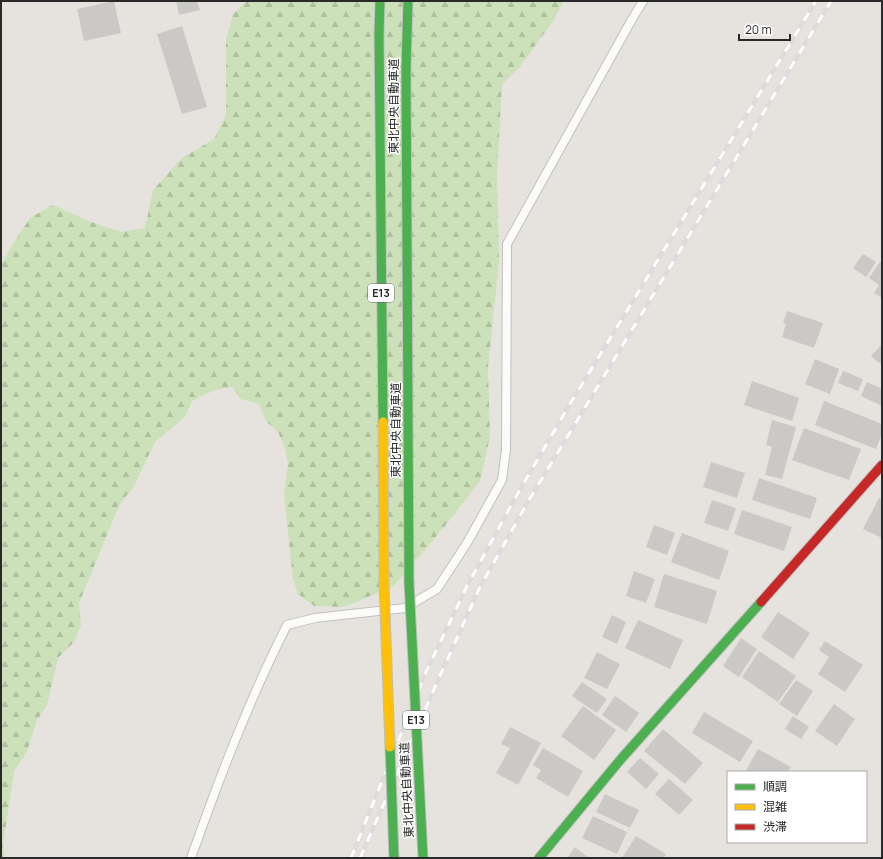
<svg xmlns="http://www.w3.org/2000/svg" width="883" height="859" font-family="Manrope,'Noto Sans JP',sans-serif">
<style>
.forest{fill:url(#forest-firs)}
.building{fill:#cbc9c5}
.lines{fill:none;stroke-linecap:round;stroke-linejoin:round}
.lane-casing{stroke:#c0c0c0;stroke-width:10}
.fast-casing{stroke:#c0c0c0;stroke-width:11}
.slow-casing{stroke:#c0c0c0;stroke-width:11}
.jam-casing{stroke:#c0c0c0;stroke-width:11}
.lane{stroke:#fbfbfa;stroke-width:8}
.fast{stroke:#4caf50;stroke-width:9}
.slow{stroke:#ffc107;stroke-width:9}
.jam{stroke:#c62828;stroke-width:9}
.rail-casing{stroke:#dddcdd;stroke-width:4.5}
.rail{stroke:#fff;stroke-width:3;stroke-dasharray:9;stroke-linecap:butt}
.fast-bridge-casing{stroke:#bfbebc;stroke-width:11;stroke-linecap:butt}
.slow-bridge-casing{stroke:#bfbebc;stroke-width:11;stroke-linecap:butt}
.fast-bridge{stroke:#4caf50;stroke-width:9}
.slow-bridge{stroke:#ffc107;stroke-width:9}
.labels{text-anchor:middle;stroke-width:3;stroke-linejoin:round;paint-order:stroke}
.shield{fill:#fff;stroke:#696969;stroke-width:1}
.shield-label{font-size:11px;font-weight:bold;fill:#292929}
.street-label{font-size:12px;fill:#292929;stroke:#fff}
</style>
<defs>
<pattern id="forest-firs" width="22" height="20" patternUnits="userSpaceOnUse"><rect width="22" height="20" fill="#cce0b9"/><path d="M5 1l3.5 6h-7zM16 11l3.5 6h-7z" fill="#afc09f"/></pattern>
</defs>
<rect width="100%" height="100%" fill="#e6e3de"/>
<path class="forest" d="M247,1H564L553,21L519,68L502,84L497,176L499,261L488,367L490,437L480,481L445,526L394,586L344,607L314,606L298,594L293,579L284,494L288,464L285,448L278,432L266,421L259,404L241,399L232,387L213,391L192,401L185,417L155,442L134,486L120,504L114,518L79,603L81,625L74,642L58,658L47,705L36,722L27,752L14,771L3,845L5,858H1V265L12,245L30,218L53,205L89,221L121,232L145,228L153,190L182,158L214,139L226,115V40L233,14Z"/>
<path class="building" d="M114,1L121,33L84,41L77,9Z
M176,1H197L200,10L179,15Z
M182,26L207,107L182,114L157,34Z
M863,254L876,262L866,277L853,268Z
M880,262L882,263V298L874,293L879,285L869,278Z
M787,311L823,323L814,348L782,337L786,324L783,323Z
M882,344V365L871,356Z
M815,359L839,369L830,394L805,384Z
M843,371L863,379L858,391L838,383Z
M752,381L799,398L792,421L744,405Z
M867,382L882,389V406L861,396Z
M824,401L882,424V434L876,449L815,425Z
M772,420L796,427L782,479L765,475L772,447L766,445Z
M804,428L861,449L849,480L792,460Z
M711,462L745,473L737,498L703,487Z
M759,478L817,498L810,519L752,500Z
M879,498L882,500V538L863,529Z
M712,500L736,508L728,531L704,523Z
M742,510L792,527L784,551L734,534Z
M654,525L675,533L667,555L646,547Z
M682,533L729,551L719,580L671,562Z
M634,571L655,579L646,603L626,596Z
M664,574L717,591L707,624L654,607Z
M778,612L810,633L793,659L761,637Z
M612,615L626,622L617,644L602,637Z
M638,620L683,640L670,669L625,648Z
M741,638L757,649L739,677L723,666Z
M825,641L863,665L845,692L818,674L829,657L819,650Z
M759,651L796,676L778,702L742,677Z
M597,652L620,664L607,689L584,678Z
M796,680L813,691L797,716L779,704Z
M582,682L607,699L597,713L572,696Z
M615,696L639,713L626,732L602,715Z
M834,704L855,719L837,746L815,731Z
M583,706L616,730L594,760L561,736Z
M704,712L753,741L740,762L692,733Z
M793,716L809,727L801,739L785,729Z
M510,727L541,743L518,785L496,773L510,748L501,744Z
M663,729L703,763L685,784L644,751Z
M543,748L583,771L568,797L536,778L541,770L533,765Z
M758,749L791,767L788,772H745Z
M640,758L659,774L646,789L627,772Z
M669,779L693,800L679,815L655,794Z
M605,794L639,810L630,828L596,812Z
M593,816L627,832L617,854L582,838Z
M636,836L666,854L664,858H622Z
M575,847L589,858H567Z"/>
<g class="lines">
<defs>
<path id="lane" d="M191,858C219,779 249,700 287,625L315,618L405,608L437,589L467,543L502,480L506,450L507,244L631,21L643,1"/>
<path id="fast" d="M380,1L379,35L383,422
M408,1L406,70L409,582
M539,858L621,759L761,602"/>
<path id="slow" d="M383,422L384,584"/>
<path id="jam" d="M761,602L882,465"/>
</defs>
<use href="#lane" class="lane-casing"/>
<use href="#fast" class="fast-casing"/>
<use href="#slow" class="slow-casing"/>
<use href="#jam" class="jam-casing"/>
<use href="#lane" class="lane"/>
<use href="#fast" class="fast"/>
<use href="#slow" class="slow"/>
<use href="#jam" class="jam"/>
<defs>
<path id="rail" d="M351,858L426,672L467,586L518,493L570,404L816,1
M360,858L439,678L480,587L529,500L831,1"/>
</defs>
<use href="#rail" class="rail-casing"/>
<use href="#rail" class="rail"/>
<defs>
<path id="fast-bridge" d="M409,582L423,858
M390,747L394,858"/>
<path id="slow-bridge" d="M384,584L390,747"/>
</defs>
<use href="#fast-bridge" class="fast-bridge-casing"/>
<use href="#slow-bridge" class="slow-bridge-casing"/>
<use href="#fast-bridge" class="fast-bridge"/>
<use href="#slow-bridge" class="slow-bridge"/>
</g>
<g class="labels">
<g class="shield">
<rect x="368" y="284" width="26" height="18" rx="3"/>
<rect x="403" y="711" width="26" height="18" rx="3"/>
</g>
<g class="shield-label">
<text x="381" y="297">E13</text>
<text x="416" y="724">E13</text>
</g>
<g class="street-label">
<text transform="translate(394 106) rotate(-90)" y="4">東北中央自動車道</text>
<text transform="translate(396 430) rotate(-90)" y="4">東北中央自動車道</text>
<text transform="translate(407 790) rotate(-93)" y="4">東北中央自動車道</text>
</g>
</g>
<rect width="883" height="859" fill="none" stroke="#292929" stroke-width="4"/>
<rect x="727" y="771" width="140" height="72" fill="#ffffff" stroke="#a9a9a9"/>
<rect x="735" y="784" width="20" height="6" fill="#4caf50" stroke="#a9a9a9"/>
<text x="763" y="791" font-size="12" fill="#292929">順調</text>
<rect x="735" y="804" width="20" height="6" fill="#ffc107" stroke="#a9a9a9"/>
<text x="763" y="811" font-size="12" fill="#292929">混雑</text>
<rect x="735" y="824" width="20" height="6" fill="#c62828" stroke="#a9a9a9"/>
<text x="763" y="831" font-size="12" fill="#292929">渋滞</text>
<path d="M739 34v6h51v-6" fill="none" stroke="#292929" stroke-width="2"/>
<text x="745" y="34" font-size="12" fill="#292929" stroke="#ffffff" stroke-width="3" paint-order="stroke">20 m</text>
</svg>
